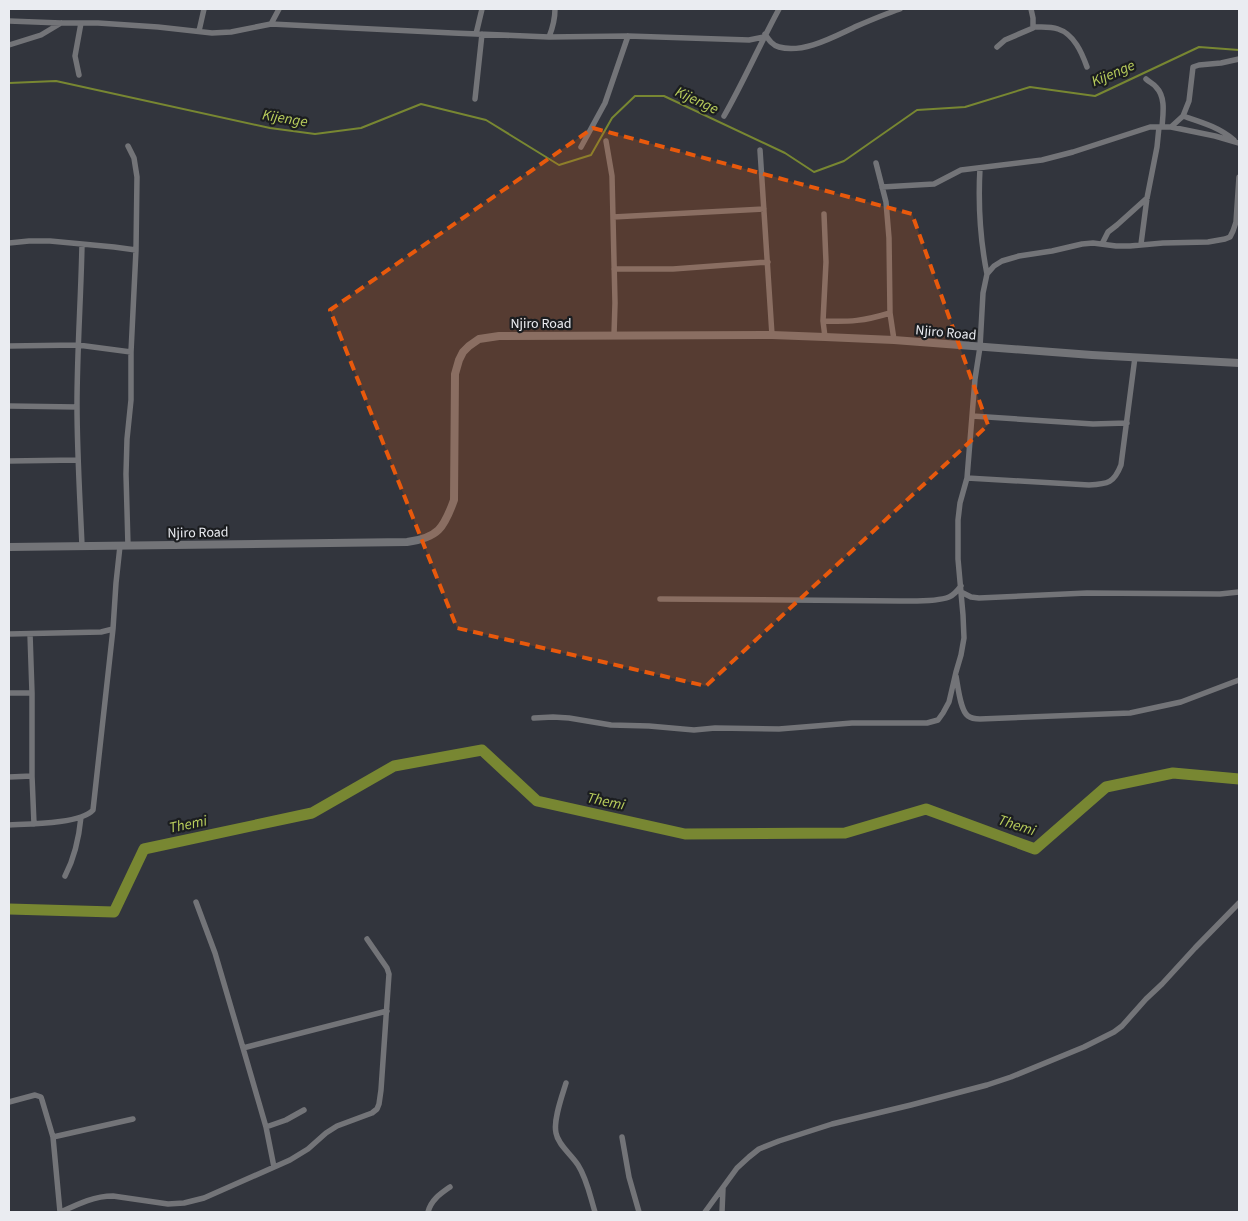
<svg xmlns="http://www.w3.org/2000/svg" width="1248" height="1221" font-family="'Source Sans 3',sans-serif">
<style>
.lines{fill:none;stroke-linecap:round;stroke-linejoin:round}
.stream{stroke:#788732;stroke-width:2}
.river{stroke:#788732;stroke-width:11}
.minor{stroke:#737478;stroke-width:5.5}
.tertiary{stroke:#737478;stroke-width:8}
.marked{fill:#e8590c;fill-opacity:0.2;stroke:#e8590c;stroke-width:4;stroke-dasharray:10 6;stroke-linejoin:round}
.labels{text-anchor:middle;stroke-width:4.5;stroke-linejoin:round;paint-order:stroke}
.street-label{font-size:14px;fill:#eaecf1;stroke:#1b1d20}
.water-label{font-size:15px;font-style:italic;fill:#b9ce5c;stroke:#1b1d20}
</style>
<rect width="100%" height="100%" fill="#32353d"/>
<g class="lines">
<path class="stream" d="M9,83L56,81L270,128L315,134L361,128L421,104L486,120L559,165L591,155L612,118L635,96H664L785,153L814,172L844,161L917,110L965,107L1030,87L1095,96L1199,47L1239,50"/>
<path class="river" d="M9,909L114,912L144,849L312,813L394,766L482,750L537,801L685,834L845,833L926,809L1035,849L1106,787L1173,773L1239,779"/>
<path class="minor" d="M9,21L61,23H98L158,27L212,33L231,32L271,24L279,9
M271,24L453,33L549,37L628,36L749,40L764,37
M1033,27C1042,27 1050,26 1058,29C1074,34 1082,53 1087,67
M199,31L204,9
M476,34L482,9
M765,34C769,40 772,45 779,47C804,54 835,36 857,26C871,20 885,14 900,9
M549,37C553,27 555,19 555,9
M9,45L41,35L61,23
M997,47L1005,40L1033,28V18L1031,9
M79,75L75,56L81,23
M1146,79C1149,82 1154,84 1156,87C1166,97 1163,114 1162,127
M475,99L482,34
M724,116C744,81 760,44 779,9
M1183,116C1201,122 1219,127 1234,140
M1171,127L1183,116L1189,101L1193,67L1199,65L1221,63L1239,59
M606,141L612,176L615,303L614,335
M128,146L134,158L137,177L136,250L131,352V400L127,439L126,474L128,546
M581,147L605,103L628,36
M760,150L772,335
M876,163L886,202L889,238L890,313L894,340
M980,168C978,204 980,239 987,274
M882,187L934,184L961,170L1042,160L1073,152L1150,127H1171L1215,136L1239,143
M824,214L826,262L823,321L825,337
M613,217L764,209
M9,243L29,241H50L114,247L136,250
M82,244C81,298 77,351 77,405C77,452 80,499 82,546
M1102,244L1108,232L1117,225L1147,198
M1141,244L1147,198L1157,147L1159,127
M614,269H673L768,262
M823,321C850,322 864,321 890,313
M9,346L78,345L131,352
M9,406L77,407
M972,416L1093,424L1127,423
M9,461L78,460
M967,478L1089,485C1108,484 1114,483 1121,465L1135,357
M961,592L971,597L979,598L1087,593L1220,594L1239,592
M660,599L900,601C913,601 937,602 949,597C954,595 958,590 961,586
M9,634L101,632L113,629
M30,634L32,693V776L34,824
M956,676C958,686 960,710 968,716C972,719 976,719 980,719L1130,713L1181,702L1239,680
M9,693H32
M534,718L553,717L569,718L611,725L649,726L694,730L715,728L779,729L852,723H927L938,720L943,713L949,702L956,672L961,655L964,638L963,615L958,559V520L960,503L967,478L975,379L980,347L983,293L987,274L994,266L1002,261L1019,256L1052,251L1082,244L1093,243L1116,246H1130L1163,243L1208,242L1225,239L1230,237L1233,231L1236,222L1239,177
M9,777L32,776
M9,825C27,824 81,824 93,810L113,629L116,583L120,546
M65,876C75,857 79,838 81,817
M196,902L215,953L243,1048L266,1127L274,1167
M243,1048L387,1011
M566,1083C562,1096 553,1120 556,1133C558,1145 571,1154 578,1165C587,1179 590,1196 595,1212
M9,1102L35,1095L41,1097L42,1100L53,1137L60,1212
M266,1127L286,1120L304,1110
M53,1137L133,1119
M622,1137L629,1177L639,1212
M61,1212C78,1204 94,1196 113,1196L168,1204L184,1203L204,1198L290,1160L308,1149L326,1133L337,1126L372,1113L377,1109L379,1104L381,1090L389,974L387,968L367,939
M428,1212C431,1200 440,1194 450,1187
M705,1212L737,1168L749,1157L759,1149L779,1141L832,1124L911,1105L987,1085L1011,1077L1084,1047L1114,1032L1122,1026L1146,999L1162,984L1195,948L1239,903
M722,1212L723,1188"/>
<path class="tertiary" d="M9,547L407,542C438,538 444,528 454,500L455,374L459,360L463,352L469,346L479,339L499,336L772,335L825,337L894,340L1092,355L1239,363"/>
</g>
<path class="marked" d="M593,128L912,214L988,425L706,686L457,628L330,310Z"/>
<g class="labels">
<g class="street-label">
<text x="541" y="328">Njiro Road</text>
<text transform="translate(946 332) rotate(5)" y="5">Njiro Road</text>
<text transform="translate(198 532) rotate(-1)" y="5">Njiro Road</text>
</g>
<g class="water-label">
<text transform="translate(1113 73) rotate(-23)" y="5">Kijenge</text>
<text transform="translate(697 100) rotate(25)" y="5">Kijenge</text>
<text transform="translate(285 118) rotate(9)" y="5">Kijenge</text>
<text transform="translate(606 801) rotate(12)" y="5">Themi</text>
<text transform="translate(188 824) rotate(-12)" y="5">Themi</text>
<text transform="translate(1017 825) rotate(18)" y="5">Themi</text>
</g>
</g>
<rect width="1248" height="1221" fill="none" stroke="#eaecf1" stroke-width="20"/>
</svg>
